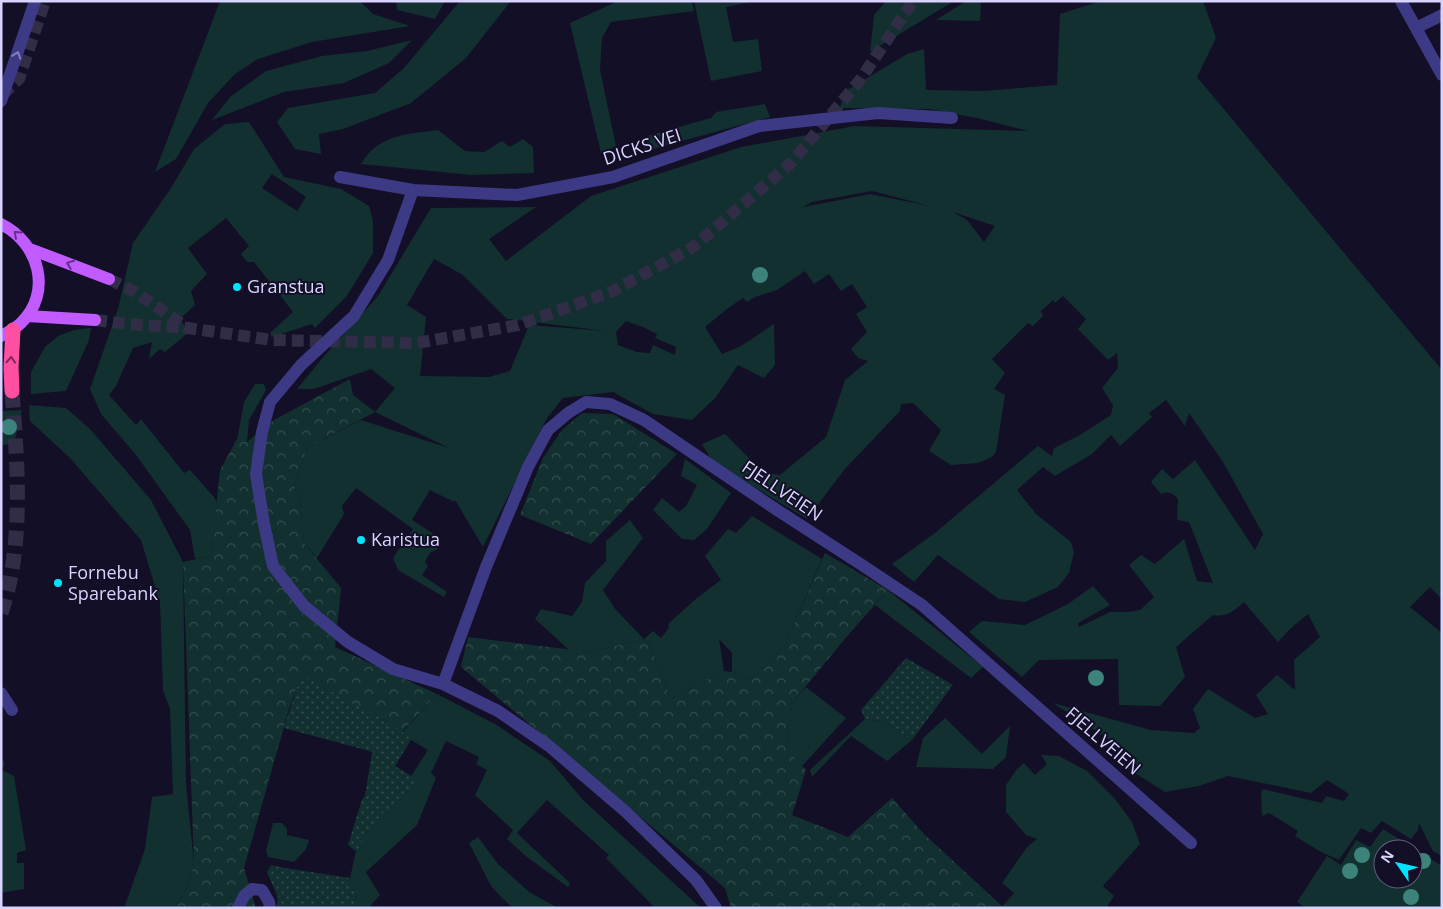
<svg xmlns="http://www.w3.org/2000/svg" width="1443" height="909" font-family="'Open Sans',sans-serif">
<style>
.grass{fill:#12302f;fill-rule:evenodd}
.forest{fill:url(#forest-crowns)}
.garden{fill:url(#garden-dots)}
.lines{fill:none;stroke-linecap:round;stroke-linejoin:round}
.minor-tunnel{stroke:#312d47;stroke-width:12;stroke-dasharray:12 6;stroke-linecap:butt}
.major-tunnel{stroke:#312d47;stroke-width:12;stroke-dasharray:12 6;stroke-linecap:butt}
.highway-tunnel{stroke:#312d47;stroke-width:15;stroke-dasharray:15 8;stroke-linecap:butt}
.minor{stroke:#3d3a85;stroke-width:12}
.major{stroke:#c25bff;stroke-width:12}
.highway{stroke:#ff4fa3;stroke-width:15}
.tree{fill:#3d827b}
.oneway{stroke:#837fbc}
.oneway2{stroke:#623188}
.oneway3{stroke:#7d2c5e}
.poi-dot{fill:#00e5ff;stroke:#130f26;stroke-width:2}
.labels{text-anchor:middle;stroke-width:4;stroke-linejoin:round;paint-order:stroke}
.street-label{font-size:18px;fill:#d9d4ff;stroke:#130f26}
.poi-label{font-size:18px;fill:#d9d4ff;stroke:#130f26;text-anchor:start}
</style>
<defs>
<pattern id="forest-crowns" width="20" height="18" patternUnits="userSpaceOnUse" patternTransform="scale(1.25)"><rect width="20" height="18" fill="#12302f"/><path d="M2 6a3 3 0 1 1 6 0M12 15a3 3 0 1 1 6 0" fill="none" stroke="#344d4e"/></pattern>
<pattern id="garden-dots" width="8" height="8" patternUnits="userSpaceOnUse" patternTransform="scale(1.25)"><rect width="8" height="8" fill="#12302f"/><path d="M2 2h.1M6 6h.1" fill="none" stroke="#344d4e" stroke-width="1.8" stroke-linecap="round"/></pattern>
</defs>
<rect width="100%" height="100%" fill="#130f26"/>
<path class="grass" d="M220,1H360L373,14L410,26L312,42L258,59L235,74L208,103L176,159L155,172Z
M396,1H445L435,19L397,10Z
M460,1H511L466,58L411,103L343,129L319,134L321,154L295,149L277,122L288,108L375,93L404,68Z
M614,1H692L694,11L611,22L602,38L600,70L616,146L601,153L570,23L614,3Z
M694,1H756L726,7L733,42L758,39L762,71L711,81Z
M886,1H954L870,52L874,15Z
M966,1H981L980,21L936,20Z
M1101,1H1203L1216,38L1197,77L1442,370V599L1430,587L1410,607L1442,633V856L1433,851L1419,823L1418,830L1411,839L1382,821L1371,833L1361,828L1339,860L1321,852L1295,836L1298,831L1269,813L1262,816L1261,792L1263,789L1322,803L1326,796L1344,801L1349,794L1327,780L1311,793L1228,776L1199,786L1165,792L1127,768L1130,753L1053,703L1151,730L1194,733L1200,728L1193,709L1208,689L1255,718L1268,714L1256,695L1277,675L1295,690L1294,660L1320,637L1308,614L1290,629L1278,642L1244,602C1235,610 1226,618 1213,615L1176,647L1185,677L1160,706L1119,705L1118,659L1039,660L1022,677L969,632L982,621L1025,625L1068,604L1093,586L1110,605L1078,623L1079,627L1110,612H1128L1140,610L1154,597L1129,565L1141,555L1155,564L1184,539L1197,581L1213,583L1189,522L1177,520L1178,499C1173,493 1168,491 1161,494L1151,482L1162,469L1173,479L1195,460L1255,550L1263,534L1223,462L1189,413L1185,426L1166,400L1149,413L1152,417L1120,446L1111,435L1092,454L1055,476L1043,467L1017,490L1036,514L1071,542L1074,552L1069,573L1058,587L1025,602L999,599L938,555L914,582L892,564L935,533L1038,446L1052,456L1054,448L1080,435L1111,415L1113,405L1102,388L1118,368L1117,353L1108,360L1078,329L1086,319L1063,296L1055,303L1053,300L1041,311L1043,316L1033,326L1028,323L992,359L1005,373L994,389L1005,395L996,452L992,457L978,463L951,465L929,451L941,430L913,403L901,404L900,411L844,470L807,519L713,462L702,444L725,434L763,472L780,475L826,437L845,380L868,361L858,358L851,349L867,332L856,314L867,307L852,284L841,291L829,274L814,284L805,271L777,290L755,297L747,302L743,298L727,309L705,327L722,354L741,346L774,324L775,365L764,378L738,365L716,397L692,420L653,414L613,392L563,398L547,418L483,547L455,500L454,502L430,490L412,520L434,534L430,542L437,547V550C429,551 428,556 425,562L428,566L422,575L447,592L444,597L398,570L393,558L413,529L356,488L342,506L344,514L317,558L304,543L300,499L294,486L307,448L361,420L449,448L375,412L395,388L371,369L314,389H297L325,355L378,296L431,208L536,207L489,239L506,261L591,196L741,147L855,126L1028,131L977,118L929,109L840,108L844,92L907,54L924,49L926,90L983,91L1057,85L1060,14ZM872,191L930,206L870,194L803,207L812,202ZM953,212L995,226L984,242L967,220ZM434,259L463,275L507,319L606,331L529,325L510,371L489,377L420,376L426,317L407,305ZM626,321L645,328L657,334L655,338L676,347L675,355L653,345L650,353L637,352L618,345L616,332Z
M412,40L389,63L344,83L284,92L212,120L230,97L266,71L322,56L367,51Z
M765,104L770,117L645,151L641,144L647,136L711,118L716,112Z
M249,122L284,177L341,189L369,206L373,221V253L347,296L315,328L312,324L272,337L270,333L293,312L254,262H247L241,254L249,246L226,218L188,248L207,274L191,291L195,305L180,319L189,332L165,352L160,349L149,359L152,342L133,348L116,386L109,395L136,425L141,419L184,473L190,470L214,497L217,503L211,556L195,559L190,530L136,455L101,414L90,389L118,309L133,243L171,188L194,149L225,124ZM272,174L306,197L297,211L262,188Z
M438,130L465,151L484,152L502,141L510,147L523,139L533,147L534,173L471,175L361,164C380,133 406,135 438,130Z
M91,328L89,340L66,391L31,394V372L45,347L58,336L74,330Z
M255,384H264L266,390L249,420L247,442L237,440L244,402Z
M29,405L66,408L90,429L151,500L183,562L186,783L194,864L189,882L176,908H124L145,849L152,797L173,794L170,709L163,690L160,603L141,540L70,458L30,421Z
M22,410L14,444L1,445V411Z
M685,459L731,493L707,529L694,540L682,539L653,510L662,498L679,512L686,506L697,485L681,476Z
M752,516L822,559L785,645L751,680L732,672V653L719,639L724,671L671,699L649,643L644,639L590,652L569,650L535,619L541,609L572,616L582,602L585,583L606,561V541L630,520L643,538L603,590L615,609L644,639L653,631L661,638L669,628L668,624L698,597L721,580L705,556L728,529L736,533Z
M888,590L983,667L971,678L875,605Z
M806,687L846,718L802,766L786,749L791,704Z
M437,694L495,724L550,761L584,801L701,908H655L606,858L609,855L547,800L517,833L570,883L568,887L527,857L507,839L513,830L475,795L487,770L476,764L479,757L446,741L431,773L436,778L417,825L366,872L380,895L371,905L372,908H359L350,878L356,851L348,845L362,800L365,796L372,752L403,732ZM411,740L428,750L411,776L395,766Z
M945,718L982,754L1010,726L1006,757L993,769L916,767L923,738Z
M865,719L885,722L912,740L887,761L851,736L812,777L810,770Z
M1041,755L1059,756L1087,771L1115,799L1132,822L1140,844L1103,886L1114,896L1106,908H1001L1014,893L1002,883L1027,847L1037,839L1026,835L1006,812V785L1017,769L1024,763L1035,775L1047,764Z
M1,758L5,763L2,770L14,776L26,850L17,853V863H24V889L1,893Z
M273,823H282L287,829V835L309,840L306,849L294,862L268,857L266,851Z
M1383,829L1442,866V908H1306L1297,902L1327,856L1341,865L1356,840L1370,847ZM1383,849H1413V879H1383Z
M478,837L498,864L529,892L558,908H513L502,898L491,886L469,843Z"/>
<path class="forest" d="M350,379L353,395L375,412L307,448L294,486L300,499L304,543L341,588L335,647L437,694L402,732L392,724L301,676L289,709L244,868L256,908H176L189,882L194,864L183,562L211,556L220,470L237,439L247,442L274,420Z
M582,413L613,414L677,454L591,544L520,515L543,458L562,430Z
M825,553L888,590L849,634L791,704L786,749L806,770L792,815L848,837L892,798L923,833L1004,908H731L725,888L461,667L468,637L590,652L644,639L649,643L671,699L724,671L732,672L751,680L785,645Z"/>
<path class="garden" d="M906,658L953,685L912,740L885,722L865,719L861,710Z
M301,675L392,724L411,739L395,766L417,780L399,806L385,810L356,851L348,845L362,800L365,796L373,752L284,728Z
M271,865L285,868L350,878L359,908H276L278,898L267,872Z"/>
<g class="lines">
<path class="minor-tunnel" d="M2,95L19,79L45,1"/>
<path class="major-tunnel" d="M109,279L135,292L188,328
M95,320L128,324L188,328L272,340L417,343L518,325L613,291L693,247L791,163L860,80L913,1"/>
<path class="highway-tunnel" d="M1,613C25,545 17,461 12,391"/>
<path class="minor" d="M1401,1L1442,75
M1416,28L1442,15
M1,101L35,1
M340,177L413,190L517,195L613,177L759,126L878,113L952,118
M413,190L388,260L354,316L301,365L270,402L262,432L256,474L264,524L273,566L304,606L348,642L393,669L443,684L498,711L549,746L626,812L696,880L716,908
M443,684L486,567L528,467L548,430L568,413L586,402L610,404L644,420L774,508L862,565L922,605L1191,843
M1,693L12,710
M238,908L244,896L252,889L262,890L269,902L270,908"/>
<path class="major" d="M1,224C39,243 53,292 21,323C15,329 8,332 1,336
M30,249L109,279
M27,316L95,320"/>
<path class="highway" d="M12,391L11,367L13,330"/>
</g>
<g class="tree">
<circle cx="760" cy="275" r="8"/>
<circle cx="9" cy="427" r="8"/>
<circle cx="1096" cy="678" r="8"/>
<circle cx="1362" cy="855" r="8"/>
<circle cx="1423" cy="861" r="8"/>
<circle cx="1350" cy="871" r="8"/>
<circle cx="1411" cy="897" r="8"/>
</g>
<defs><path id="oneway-chevron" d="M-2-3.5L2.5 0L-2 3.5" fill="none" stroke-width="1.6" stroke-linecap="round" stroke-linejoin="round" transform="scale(1.25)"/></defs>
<use class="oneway" href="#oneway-chevron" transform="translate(17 55) rotate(-71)"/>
<g class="oneway2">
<use href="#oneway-chevron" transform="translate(17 234) rotate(-138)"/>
<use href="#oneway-chevron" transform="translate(70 264) rotate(-159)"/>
</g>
<use class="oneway3" href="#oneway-chevron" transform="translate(11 360) rotate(-87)"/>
<g class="poi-dot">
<circle cx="237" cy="287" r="5"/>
<circle cx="361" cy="540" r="5"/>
<circle cx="58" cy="583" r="5"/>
</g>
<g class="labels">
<g class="street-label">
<text transform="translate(642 147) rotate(-18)" y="6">DICKS VEI</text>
<text transform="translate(782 491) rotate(34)" y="6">FJELLVEIEN</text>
<text transform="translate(1103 741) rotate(41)" y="6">FJELLVEIEN</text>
</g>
<g class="poi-label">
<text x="247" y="293">Granstua</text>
<text x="371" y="546">Karistua</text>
<text x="68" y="579">Fornebu<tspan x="68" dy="21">Sparebank</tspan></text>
</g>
</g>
<rect width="1443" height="909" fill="none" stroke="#d9d4ff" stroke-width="5"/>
<g transform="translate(1398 864) rotate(304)"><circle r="24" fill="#130f26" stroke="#625e7d"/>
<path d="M0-4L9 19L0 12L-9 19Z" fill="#00e5ff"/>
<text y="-8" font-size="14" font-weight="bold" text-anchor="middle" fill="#d9d4ff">N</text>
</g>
</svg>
